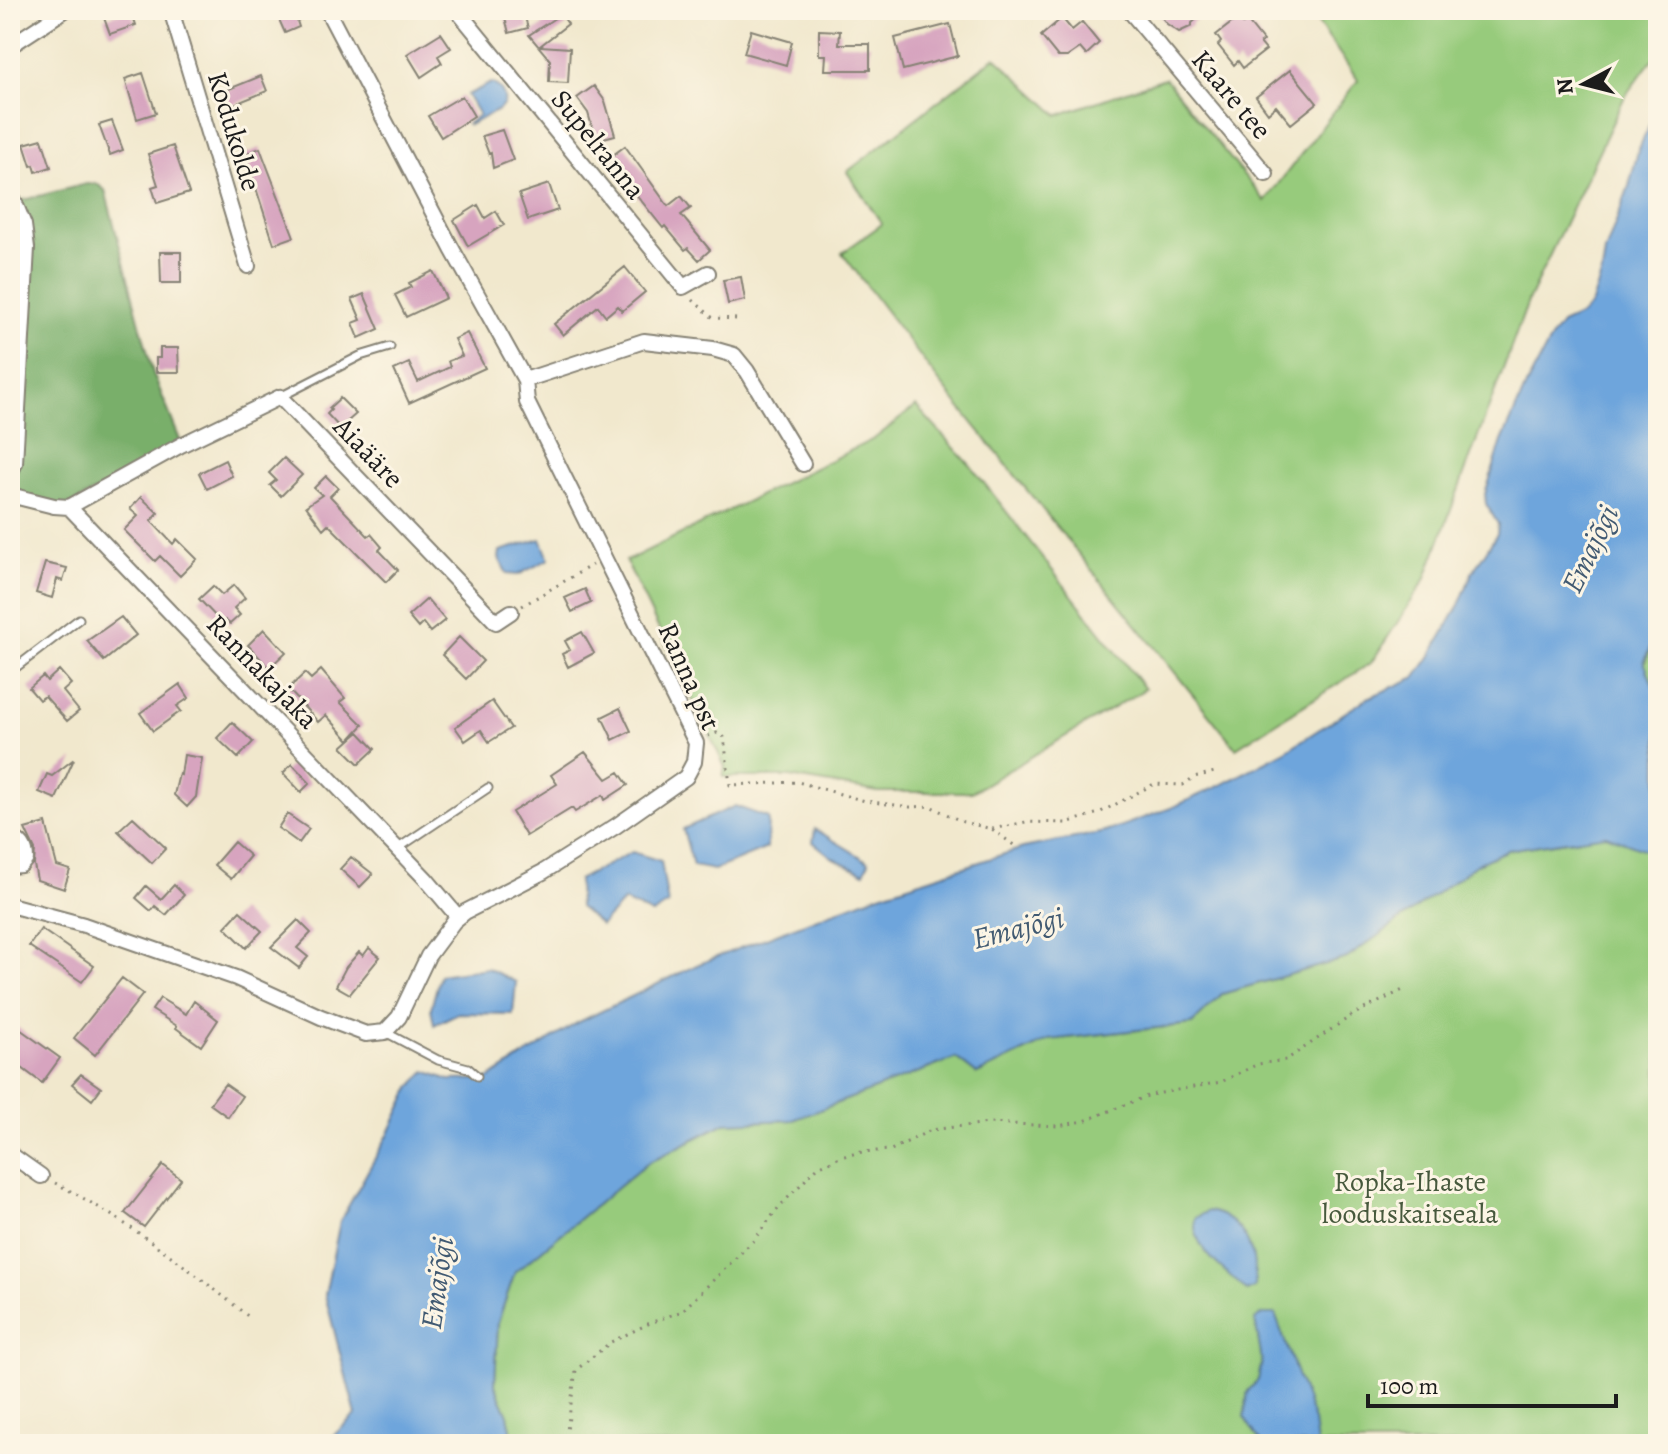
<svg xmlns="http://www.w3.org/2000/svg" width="1668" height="1454" font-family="Alegreya,serif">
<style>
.green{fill:#97cb7b;stroke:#5a744c;stroke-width:2}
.forest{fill:#79af6b;stroke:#4a6644;stroke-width:2}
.water{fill:#6ea5dc;stroke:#45607c;stroke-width:2}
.building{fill:#d7a4bf}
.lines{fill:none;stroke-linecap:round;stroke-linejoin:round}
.lane-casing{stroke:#868274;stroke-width:11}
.street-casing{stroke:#868274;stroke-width:18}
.path{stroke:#868274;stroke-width:3;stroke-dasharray:2 6;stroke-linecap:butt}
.lane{stroke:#fff;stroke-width:7}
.street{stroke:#fff;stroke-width:14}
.labels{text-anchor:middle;stroke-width:6;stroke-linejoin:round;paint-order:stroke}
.street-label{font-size:28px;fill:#1c1c1c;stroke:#fcf5e5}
.park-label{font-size:28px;fill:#47593d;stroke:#fcf5e5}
.water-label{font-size:30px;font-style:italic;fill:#415a72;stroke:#fcf5e5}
</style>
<rect width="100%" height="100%" fill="#fcf5e5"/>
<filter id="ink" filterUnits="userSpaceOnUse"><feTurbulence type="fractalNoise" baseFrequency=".0125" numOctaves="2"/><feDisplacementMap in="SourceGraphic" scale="16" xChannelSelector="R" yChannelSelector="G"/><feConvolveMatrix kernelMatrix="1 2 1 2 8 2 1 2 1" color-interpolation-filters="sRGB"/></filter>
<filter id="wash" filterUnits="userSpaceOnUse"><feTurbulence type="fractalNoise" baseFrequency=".006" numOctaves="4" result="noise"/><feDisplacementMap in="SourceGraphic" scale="32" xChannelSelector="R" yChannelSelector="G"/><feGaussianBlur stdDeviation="1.8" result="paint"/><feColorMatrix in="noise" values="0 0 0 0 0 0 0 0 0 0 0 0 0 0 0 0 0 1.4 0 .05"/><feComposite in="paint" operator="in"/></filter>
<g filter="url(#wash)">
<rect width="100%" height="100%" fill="#f1e8cd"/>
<path class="green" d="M1309,10H1658V52L1625,96L1529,299L1425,580L1371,663L1236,748L941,384L842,253L882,224L847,172L995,57L1058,115L1165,78L1265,201L1358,80Z
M916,406L970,465L1145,689L972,792H878L790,777H723L725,767L626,561L874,439Z
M1658,628V1444H514L508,1415L495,1386L498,1322L515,1272L647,1163L725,1123L793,1120L956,1058L977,1074L1049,1040L1192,1024L1222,994L1347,958L1477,864L1507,850L1580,839Z"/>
<path class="forest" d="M86,184H97L105,190L153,373L182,445L66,507L10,495L30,322L15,202Z"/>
<path class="water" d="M491,83C500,86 506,95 504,104L499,110L469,125L467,124L479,115L467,95Z
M1658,105V628L1644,662L1658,697V857L1651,852L1606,835L1507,850L1477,864L1347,958L1222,994L1192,1024L1049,1040L977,1074L956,1058L793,1120L725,1123L647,1163L515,1272L498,1322L495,1385L508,1415L514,1444H324L356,1415L325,1295L340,1221L388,1135L411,1087L426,1071L449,1080L488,1079L577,1023L699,964L874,896L1023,848L1105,832L1171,808L1221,785L1284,752L1368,698L1416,677L1430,657L1460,603L1472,573L1497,534L1498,524L1486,504L1485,494L1502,441L1526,386L1553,335L1561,324L1581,315L1591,305L1602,273L1605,252L1629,186L1638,151Z
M541,539L549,559L518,575L507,574L499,558L500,551Z
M735,806L768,818L767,848L714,870L693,866L683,829Z
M815,829L869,862L864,873L833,858L813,842Z
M632,852L661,861L668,904L652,914L624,901L601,925L579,907L578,880Z
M487,968L516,982L513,1014L458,1013L434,1025L431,1008L440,975Z
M1208,1211C1245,1218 1257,1253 1255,1287L1247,1291C1226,1270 1191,1250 1195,1218Z
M1263,1314H1275L1314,1421L1317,1444H1262L1244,1417L1248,1391L1258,1380L1262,1361L1255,1320Z"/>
<g id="blocks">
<path class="building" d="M131,10L136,25L110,34L104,18Z
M288,10H317V12L297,21L299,27L285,33L277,15Z
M503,10H523L528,28L509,33Z
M1156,10H1207L1192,23V26L1179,32L1167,24Z
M561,14L568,24L540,46L570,48L568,83L549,82L550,60L529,35Z
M1062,18L1072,30L1082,22L1099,43L1086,55L1080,48L1067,57H1058L1041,36Z
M1238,18L1243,24L1247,21L1263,41L1260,43L1266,50L1243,68L1238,61L1234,65L1218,45L1221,42L1216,35Z
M950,24L958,56L903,70L895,38Z
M751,30L792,42L786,65L744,53Z
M819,30L840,31L839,44H870V70H825L826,55H819Z
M441,33L451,48L438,56L442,63L421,77L407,54Z
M1290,70L1317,103L1291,124L1276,106L1268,113L1256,97Z
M143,73L156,113L137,119L125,79Z
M261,76L267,91L230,106L224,91Z
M594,86L605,101L615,135L596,140L588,113L577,98Z
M462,96L474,116L441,137L428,116Z
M112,121L123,150L110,155L99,125Z
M502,130L513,160L493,168L491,153L489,154L482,136Z
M42,139L51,167L36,172L34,165L31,166L24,144Z
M173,146L189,193L157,203L152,187L158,185L148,154Z
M625,146L668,206L681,196L691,208L681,215L710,250L699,260L688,248L685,250L665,226L663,228L608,159Z
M260,148L294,237L274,244L245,154Z
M549,184L558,210L528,220L519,194Z
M478,205L485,218L496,211L504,225L468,246L454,220Z
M160,252H181V283H161Z
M625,267L645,292L622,311L618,306L606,316L598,306L563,335L554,324Z
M433,271L446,298L406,317L395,295L411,287L409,283Z
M741,277L745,300L728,304L723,280Z
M364,294L379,329L359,338L353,323L361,320L352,299Z
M467,333L485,368L409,403L394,370L409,363L418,382L450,367L448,361L462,356L454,339Z
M160,348H178L179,372H156V358H160Z
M340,398L356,414L340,428L327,414L331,410L329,408Z
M284,458L302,475L281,496L270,485L276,480L269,473Z
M225,460L232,476L207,489L199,473Z
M326,476L338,488L330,496L368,536L371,534L382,547L379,550L398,570L386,582L328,524L323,529L306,506L322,495L314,488Z
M141,497L158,513L151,521L173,544L177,539L197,559L180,576L160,556L155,561L124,530L138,516L130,509Z
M45,563L67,568L63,581L57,579L52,598L36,593Z
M234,585L245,598L234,608L240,615L230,624L225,620L222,623L199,599L213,586L222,595Z
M585,589L591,603L572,612L565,598Z
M427,599L445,620L430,632L423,623L418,628L408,616Z
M121,617L136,635L104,661L87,641Z
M264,629L286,652L269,668L248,645Z
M582,632L594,653L568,667L562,654L570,650L565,641Z
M459,637L483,661L466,679L442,655Z
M59,670L71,684L63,691L79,711L67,721L45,696L39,700L29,688L43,676L47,681Z
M321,670L345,698L340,702L363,725L349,740L326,715L318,722L288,689L305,673L311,679Z
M180,684L189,698L177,706L181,711L153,731L140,713Z
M492,701L511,728L489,742L481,730L465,741L455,727Z
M620,708L631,731L613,740L602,717Z
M232,722L253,742L238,758L217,738Z
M359,732L375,749L359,764L342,747Z
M585,752L607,779L619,772L628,785L605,800L603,795L575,812L572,808L526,836L512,812L557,784L551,775Z
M184,755L202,758L196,797L187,807L174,795L179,774L181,775Z
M74,759L56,799L39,792L47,774L52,776Z
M292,764L310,783L301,792L283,773Z
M287,814L309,829L299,843L278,828Z
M133,817L166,848L152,863L118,831Z
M46,823L57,866L70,870L64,889L37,880L34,865L35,850L25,829Z
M234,842L250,856L231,879L214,865Z
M351,857L373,874L360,887L340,869Z
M174,885L184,895L166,915L155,906L151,911L136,898L146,886L161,899Z
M240,911L262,931L246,948L225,927Z
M298,920L311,933L297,948L308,957L299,968L271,947Z
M41,929L94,966L82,982L29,946Z
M369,948L380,957L350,994L336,986L346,967L359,952L363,956Z
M122,978L143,994L95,1055L74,1038Z
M160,998L186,1014L194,1001L218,1020L201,1046L176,1028L177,1026L152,1010Z
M10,1022L60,1058L42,1083L10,1059Z
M81,1074L101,1088L92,1100L72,1084Z
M225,1084L242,1096L228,1117L210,1104Z
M163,1165L181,1179L144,1227L125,1213Z"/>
</g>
</g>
<g filter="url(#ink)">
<use href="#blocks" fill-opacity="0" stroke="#868274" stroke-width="2"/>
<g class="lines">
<defs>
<path id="lane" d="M280,397L360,356L390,347
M10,672L79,619
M397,849L488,788
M385,1032L438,1060L468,1068L477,1076"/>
<path id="street" d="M171,10L248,266
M457,10L683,287L708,273
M1129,10L1266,174
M10,46L65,10
M10,191L24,225L27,248L15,463L10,474
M525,380L644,341L713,349L734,355L747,371L803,464
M10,495L54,506L69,507L426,879L458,917
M69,507L181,445L280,397L496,622L511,612
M10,839C21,839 26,849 26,859L21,865L10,866
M10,905L84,925L236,978L321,1017L366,1034L385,1032L399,1017L428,956L454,921L465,912L543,872L616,826L686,777L694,762L696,743L527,402L525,380L452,249L327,10
M10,1154L41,1176"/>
</defs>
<use href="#lane" class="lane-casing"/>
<use href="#street" class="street-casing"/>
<path class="path" d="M693,300L713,318L738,319
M522,606L592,565
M708,736L717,733L724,737L730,785L798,782L865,801L910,807L930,806L963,822L992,829L1015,846
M992,829L1026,822L1066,823L1099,813L1154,784L1183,785L1194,777L1215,772
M55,1183C126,1219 187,1267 249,1317
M565,1444L576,1370L611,1342L650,1323L682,1311L753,1241L779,1207L818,1167L840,1157L862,1152L891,1150L931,1130L988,1123L1058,1126L1084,1121L1150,1095L1221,1082L1258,1064L1286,1060L1354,1014L1405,989"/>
<use href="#lane" class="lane"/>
<use href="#street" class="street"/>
</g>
</g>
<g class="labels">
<g class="street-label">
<text transform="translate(1232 94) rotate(50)" y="10">Kaare tee</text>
<text transform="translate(235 131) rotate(73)" y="10">Kodukolde</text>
<text transform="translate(599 144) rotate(51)" y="10">Supelranna</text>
<text transform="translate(369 452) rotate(46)" y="10">Aiaääre</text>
<text transform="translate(263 671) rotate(46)" y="10">Rannakajaka</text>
<text transform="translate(690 676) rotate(66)" y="10">Ranna pst</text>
</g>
<g class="park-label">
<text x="1410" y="1191">Ropka-Ihaste<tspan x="1410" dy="32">looduskaitseala</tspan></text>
</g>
<g class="water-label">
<text transform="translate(1590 549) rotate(-64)" y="10">Emajõgi</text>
<text transform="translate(1018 928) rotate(-14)" y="10">Emajõgi</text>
<text transform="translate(437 1283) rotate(-82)" y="10">Emajõgi</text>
</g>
</g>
<rect width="1668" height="1454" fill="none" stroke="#fcf5e5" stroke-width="40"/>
<g transform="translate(1584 84) rotate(263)" stroke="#fcf5e5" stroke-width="6" paint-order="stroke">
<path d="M0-6L14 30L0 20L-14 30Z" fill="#1c1c1c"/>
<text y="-12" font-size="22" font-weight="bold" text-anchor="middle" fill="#1c1c1c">N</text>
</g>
<path d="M1368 1394v12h248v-12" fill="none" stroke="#1c1c1c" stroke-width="4"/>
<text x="1380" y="1394" font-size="24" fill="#1c1c1c" stroke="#fcf5e5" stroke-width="6" paint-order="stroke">100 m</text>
</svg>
